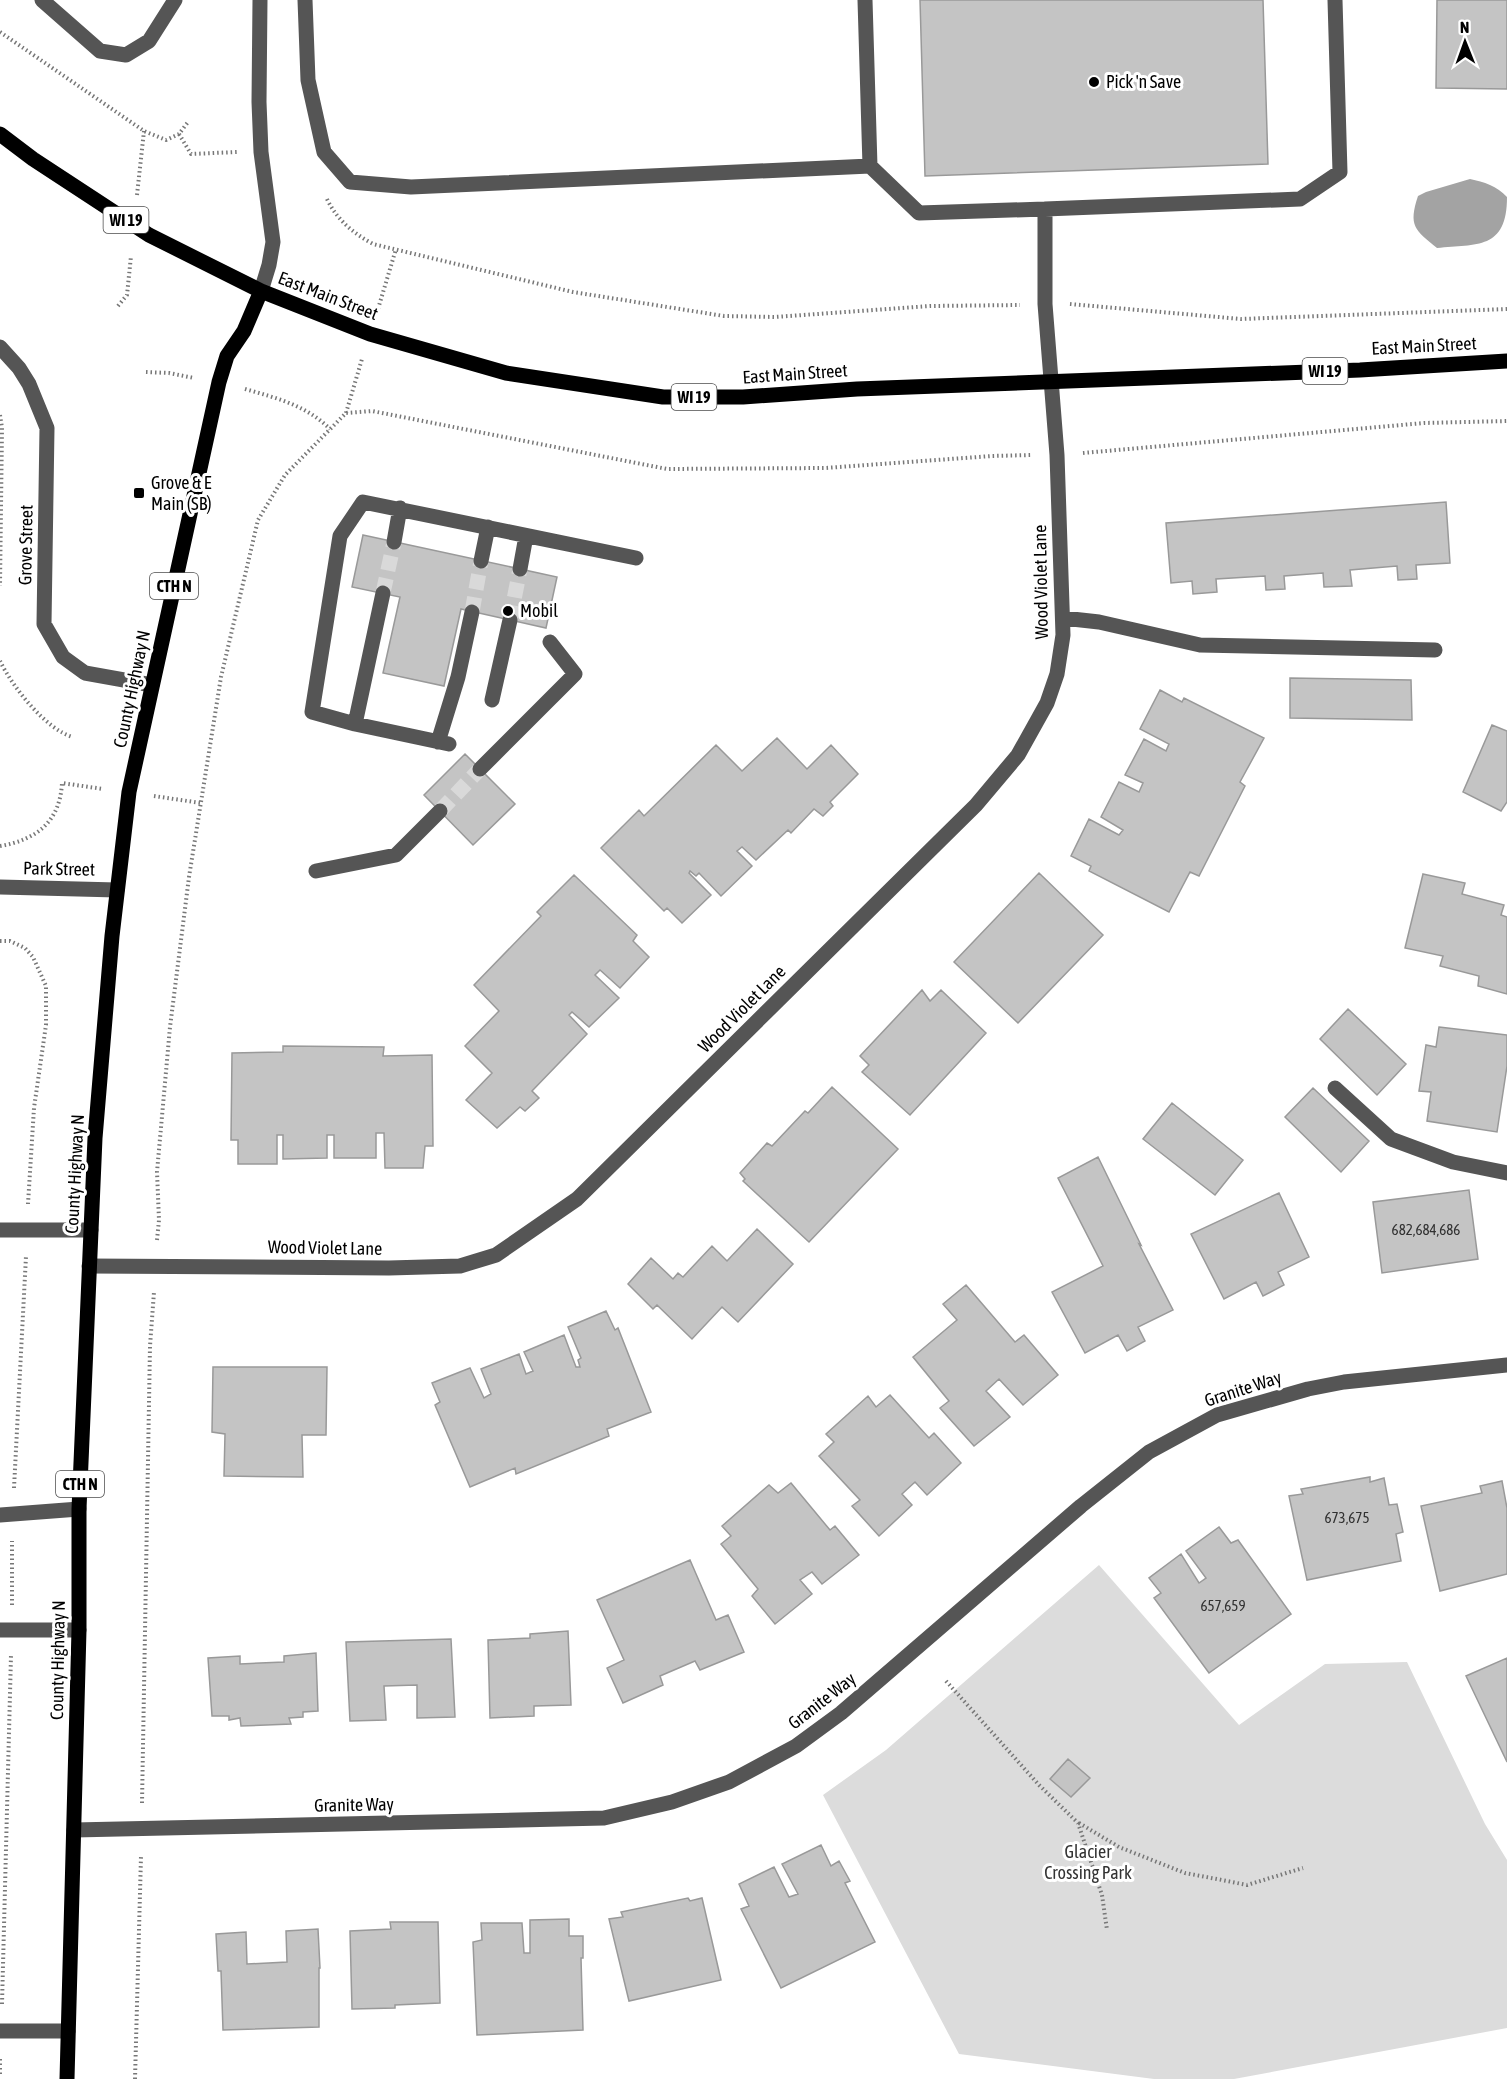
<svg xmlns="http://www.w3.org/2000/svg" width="1507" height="2079" font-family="'Asap Condensed',sans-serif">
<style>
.green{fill:#dcdcdc}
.water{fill:#a3a3a3}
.building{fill:#c4c4c4;stroke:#999;stroke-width:1.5}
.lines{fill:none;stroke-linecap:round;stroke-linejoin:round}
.minor-tunnel{stroke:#d9d9d9;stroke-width:15;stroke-dasharray:15 8;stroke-linecap:butt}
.path{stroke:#777;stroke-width:4;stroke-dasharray:1.5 3;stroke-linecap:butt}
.minor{stroke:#555;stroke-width:15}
.major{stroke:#000;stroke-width:15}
.poi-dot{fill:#000;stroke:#fff;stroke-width:2}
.labels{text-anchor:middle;stroke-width:6;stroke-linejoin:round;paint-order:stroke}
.number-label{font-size:15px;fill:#313131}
.shield{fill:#fff;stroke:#4c4c4c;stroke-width:1.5}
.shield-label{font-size:16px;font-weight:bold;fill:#000}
.poi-label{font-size:18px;fill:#000;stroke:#fff;text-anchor:start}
.street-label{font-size:18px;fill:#000;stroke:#fff}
.park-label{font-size:18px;fill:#333;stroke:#fff}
</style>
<rect width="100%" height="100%" fill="#fff"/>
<path class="green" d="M1099,1565L1239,1725L1325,1664L1407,1662L1485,1824L1507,1860V2028L1234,2079H1154L959,2054L823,1795L886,1750Z"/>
<path class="water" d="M1470,179C1484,182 1497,186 1507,197C1507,250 1477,244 1437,248C1415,230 1408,226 1418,196L1426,192Z"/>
<path class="building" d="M920,0H1263L1268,164L925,176Z
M1437,0H1507V89L1436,88Z
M1446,502L1450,563L1416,565L1417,579L1398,580L1397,566L1350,570L1352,586L1324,587L1323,573L1284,576L1285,589L1266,590L1265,576L1216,579L1217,592L1193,594L1192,581L1171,583L1166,523Z
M363,535L557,577L546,628L461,609L444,686L383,673L400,597L352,587Z
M1290,678L1411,680L1412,720L1290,718Z
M1160,690L1182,702L1184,698L1264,738L1240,782L1245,786L1199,876L1190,872L1169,912L1089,871L1091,866L1071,856L1089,819L1119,835L1123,830L1101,817L1119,782L1139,792L1143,783L1125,775L1144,739L1166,751L1169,744L1140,729Z
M1492,725L1507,731V802L1501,811L1463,792Z
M777,738L807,769L831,745L858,774L830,802L833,806L823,816L814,809L791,833L788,830L756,860L742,847L737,851L752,866L721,896L699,873L696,876L690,871L689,873L711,895L682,923L667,908L664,911L601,848L639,810L644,816L716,745L742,771Z
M465,754L515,804L473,845L424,795Z
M1039,873L1103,935L1018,1023L954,962Z
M1423,874L1465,883L1462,894L1504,905L1501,915L1507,917V994L1478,986L1479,976L1440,966L1443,956L1405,948Z
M574,875L637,935L633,941L649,957L620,988L600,970L595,975L619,998L589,1027L572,1012L569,1015L587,1034L532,1091L539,1098L525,1111L520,1107L497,1128L466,1100L492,1073L465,1046L499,1011L474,985L541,916L537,912Z
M922,990L930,1001L941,990L986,1033L910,1115L862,1072L869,1065L860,1056Z
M1348,1009L1406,1064L1377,1095L1320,1039Z
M1439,1027L1507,1035V1066L1497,1132L1427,1121L1431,1092L1419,1091L1426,1045L1436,1047Z
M283,1046L384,1047L383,1056L432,1055L433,1146H425L423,1168H385L384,1133H376V1158H334V1135H327V1158L283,1159V1135H277V1164H238V1140H231L232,1053L283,1052Z
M832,1087L898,1149L809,1242L743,1181L745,1179L740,1173L767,1143L772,1146L805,1111L808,1113Z
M1313,1088L1369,1141L1341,1172L1285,1117Z
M1172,1103L1243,1160L1215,1195L1143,1139Z
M1098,1157L1141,1245L1139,1244L1173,1310L1138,1327L1145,1341L1127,1351L1118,1335L1085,1353L1052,1292L1103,1266L1058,1178Z
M1469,1190L1478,1259L1382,1273L1373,1202Z
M1279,1193L1309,1257L1278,1272L1284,1285L1263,1296L1256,1282L1224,1299L1191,1234Z
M757,1229L793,1264L738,1322L722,1307L692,1339L657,1305L653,1309L628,1284L651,1258L673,1279L678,1273L683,1277L712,1246L727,1261Z
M966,1285L1015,1342L1024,1335L1058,1375L1023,1405L999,1379L986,1391L1010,1417L974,1446L940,1408L949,1401L913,1357L957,1320L943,1304Z
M606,1311L615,1330L618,1328L651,1412L607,1429L609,1436L516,1474L515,1468L470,1487L435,1405L440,1402L432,1383L470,1368L484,1398L491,1394L481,1369L519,1354L526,1374L533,1371L524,1352L564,1335L576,1367H580L578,1360L581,1358L568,1327Z
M213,1367H327L326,1435H302L303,1477L224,1476L225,1434L212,1432Z
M890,1395L929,1438L934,1433L961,1463L927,1495L915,1482L902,1494L912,1505L879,1536L852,1506L860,1500L819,1456L834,1442L826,1434L868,1396L876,1407Z
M1370,1477V1482L1384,1478L1389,1505L1397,1504L1403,1532L1396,1534L1401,1561L1307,1580L1289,1496L1303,1494L1301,1489Z
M1502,1481L1507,1508V1574L1440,1591L1421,1506L1482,1493L1480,1486Z
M791,1483L830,1530L835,1526L859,1555L822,1584L812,1572L800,1580L812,1594L775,1624L752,1596L758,1589L721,1544L731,1536L722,1526L769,1485L778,1493Z
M1219,1527L1231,1543L1238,1540L1291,1614L1209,1673L1154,1598L1161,1593L1149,1578L1181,1554L1199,1583L1206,1578L1186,1551Z
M690,1560L716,1620L728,1615L744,1652L700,1670L695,1661L660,1676L663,1685L623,1703L607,1668L624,1660L597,1600Z
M568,1631L571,1705L534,1706V1716L490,1718L488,1640L530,1638V1634Z
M451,1639L455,1717L417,1718V1685L384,1686L386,1720L350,1721L346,1642Z
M316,1653L318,1711L303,1712V1717L289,1718L291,1724L241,1726L240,1718L229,1720V1716H212L208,1658L240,1656V1664L284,1662V1656Z
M1507,1658V1762L1466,1676Z
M1068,1759L1090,1778L1071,1797L1050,1779Z
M821,1845L831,1866L839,1861L850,1881L845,1883L875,1942L781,1988L741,1909L749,1906L739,1884L774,1867L789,1897L798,1894L782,1864Z
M688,1898L690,1901L702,1898L721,1980L629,2001L609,1919L623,1917L621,1912Z
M569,1919V1936H583V1958H581L583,2030L477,2035L473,1942L482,1940L481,1923H522L524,1953H530V1920Z
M390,1922H438L440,2003L395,2005V2008L352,2009L350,1931L391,1929Z
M318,1929L320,1968H319V2027L223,2030L221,1971H218L216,1934L246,1932L247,1964L287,1962L286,1931Z"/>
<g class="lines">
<path class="minor-tunnel" d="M383,593L394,542
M472,612L481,561
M510,620L520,569
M440,811L480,769"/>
<path class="path" d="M0,32L144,131L166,140L179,134L188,122
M179,134L191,154L237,152
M137,195L144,131
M327,199C337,220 353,233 373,244L573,292L724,316L775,317L930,306L1020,305
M1070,304L1241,319L1507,309
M118,306L127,295L131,256
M378,309L396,249
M146,372L169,373L194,378
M245,389C276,398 306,405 330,429
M346,413L362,359
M0,415L2,428L0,586
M1083,453L1424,423L1507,421
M0,661C12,686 46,730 73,737
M154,796L201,803
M0,846C36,840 60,822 62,783L103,789
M0,941H10L25,948L33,957L46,986V1025L34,1108L28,1204
M157,1240L159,1220L157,1172L170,1027L189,877L221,677L258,520L285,475L346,413L372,411L667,469L825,468L992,456L1031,455
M14,1488L26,1256
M12,1605V1541
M946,1681L1039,1785L1078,1823L1102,1895L1107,1930
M142,1803L150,1346L154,1292
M1079,1823L1119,1847L1185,1873L1222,1880L1247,1885L1303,1868
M2,2004L11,1655
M0,2074V2057
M135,2079L141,1856"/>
<path class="minor" d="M42,0L100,51L126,55L149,41L175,0
M260,0L259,102L261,152L273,242L269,265L261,291
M305,0L308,80L324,152L350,182L411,187L870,166
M1045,209L1300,199L1340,172L1335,0
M0,347L19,368L29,384L47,428L44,624L63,657L85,673L152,685
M394,542L400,508
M481,561L488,527
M520,569L526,536
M1063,618L1099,622L1200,645L1435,650
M492,700L510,620
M355,724L383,593
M438,742L458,677L472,612
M449,744L355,724L312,712L340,536L363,502L636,558
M480,769L575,674L550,642
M316,871L396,855L440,811
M0,887L117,890
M1335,1088L1391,1139L1453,1162L1507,1173
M0,1230H91
M89,1266L389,1268L460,1266L496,1255L577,1199L976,805L1018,755L1047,703L1057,674L1063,635L1057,455L1045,304V209L919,213L870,166L865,0
M0,1515L79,1509
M0,1630H79
M74,1830L604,1818L672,1802L729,1782L796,1746L841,1713L1081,1506L1149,1452L1217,1415L1308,1389L1344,1382L1507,1365
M0,2031H68"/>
<path class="major" d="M0,134L33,159L149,235L261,291L370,334L506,373L663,397H743L857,389L1360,370L1507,361
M67,2079L79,1630V1509L95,1138L112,936L129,792L219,382L227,356L244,331L261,291"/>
</g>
<g class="poi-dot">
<circle cx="1094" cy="82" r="6"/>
<rect x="133" y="487" width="12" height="12" rx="3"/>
<circle cx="508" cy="611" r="6"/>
</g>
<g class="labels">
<g class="number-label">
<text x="1426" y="1235">682,684,686</text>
<text x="1347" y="1523">673,675</text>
<text x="1223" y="1611">657,659</text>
</g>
<g class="shield">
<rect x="103.5" y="207" width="45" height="26" rx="4.5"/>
<rect x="1302.5" y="358" width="45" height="26" rx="4.5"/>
<rect x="671.5" y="384" width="45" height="26" rx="4.5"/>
<rect x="150" y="573" width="48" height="26" rx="4.5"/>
<rect x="56" y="1471" width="48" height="26" rx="4.5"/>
</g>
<g class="shield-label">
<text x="126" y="226">WI 19</text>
<text x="1325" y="377">WI 19</text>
<text x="694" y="403">WI 19</text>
<text x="174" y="592">CTH N</text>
<text x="80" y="1490">CTH N</text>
</g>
<g class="poi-label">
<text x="1106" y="88">Pick 'n Save</text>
<text x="151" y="489">Grove &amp; E<tspan x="151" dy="21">Main (SB)</tspan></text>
<text x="520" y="617">Mobil</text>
</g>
<g class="street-label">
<text transform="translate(328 296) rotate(21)" y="6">East Main Street</text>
<text transform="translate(1424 346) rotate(-3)" y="6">East Main Street</text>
<text transform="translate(795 374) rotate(-4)" y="6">East Main Street</text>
<text transform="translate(26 545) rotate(-89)" y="6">Grove Street</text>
<text transform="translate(1041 582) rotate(-91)" y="6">Wood Violet Lane</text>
<text transform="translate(132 689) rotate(-78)" y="6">County Highway N</text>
<text transform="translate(59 869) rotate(1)" y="6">Park Street</text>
<text transform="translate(742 1009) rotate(-45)" y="6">Wood Violet Lane</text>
<text transform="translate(75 1174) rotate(-87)" y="6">County Highway N</text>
<text transform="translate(325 1248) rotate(1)" y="6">Wood Violet Lane</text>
<text transform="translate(1243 1389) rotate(-18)" y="6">Granite Way</text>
<text transform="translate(58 1660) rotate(-89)" y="6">County Highway N</text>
<text transform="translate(822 1701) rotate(-38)" y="6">Granite Way</text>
<text transform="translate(354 1805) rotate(-1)" y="6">Granite Way</text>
</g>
<g class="park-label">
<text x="1088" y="1858">Glacier<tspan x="1088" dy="21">Crossing Park</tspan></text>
</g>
</g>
<g transform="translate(1465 42) rotate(359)" stroke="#ffffff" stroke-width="4.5" paint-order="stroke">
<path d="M0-4.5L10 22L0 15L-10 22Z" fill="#000000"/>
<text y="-9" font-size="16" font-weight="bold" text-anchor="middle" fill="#000000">N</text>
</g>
</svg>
